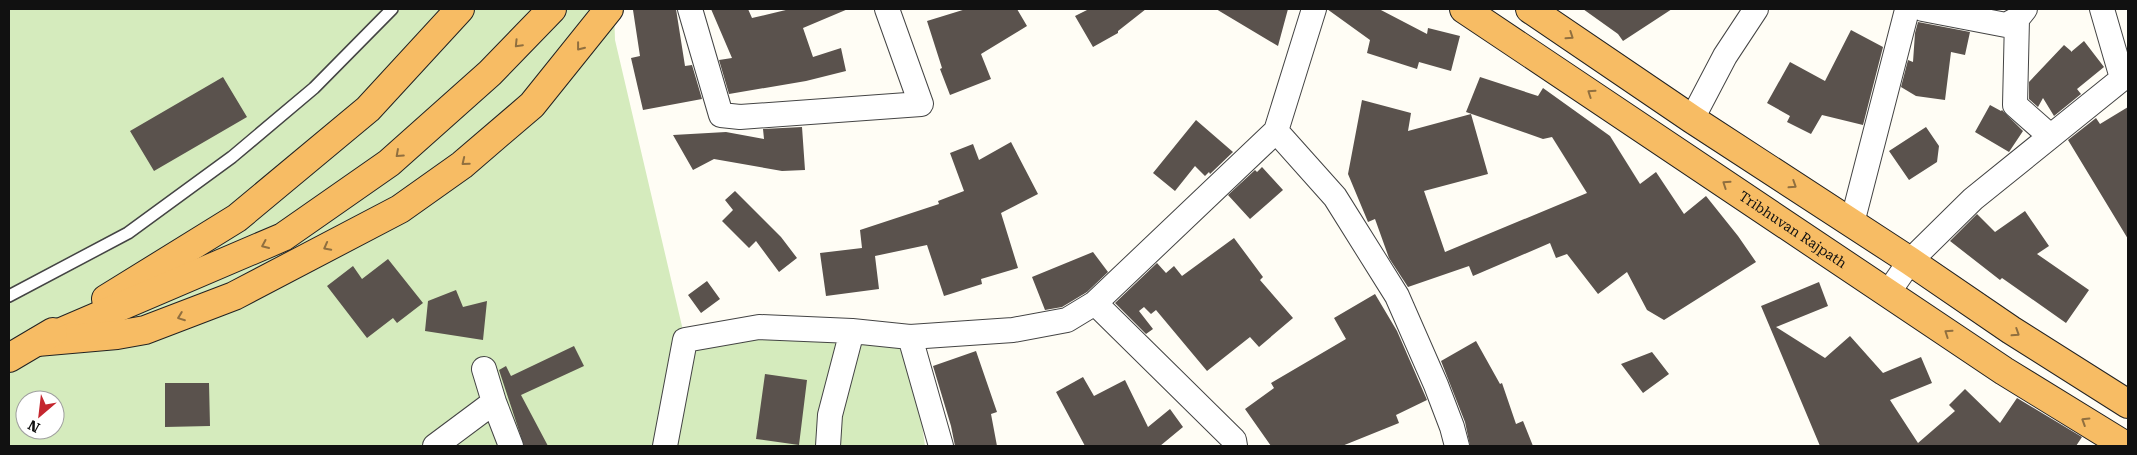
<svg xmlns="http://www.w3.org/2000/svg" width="2137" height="455" font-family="'Roboto Serif',serif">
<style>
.green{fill:#d5ebbd;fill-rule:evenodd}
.building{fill:#5a524d}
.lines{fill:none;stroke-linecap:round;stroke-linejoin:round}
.service-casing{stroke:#444;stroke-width:14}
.minor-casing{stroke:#444;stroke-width:26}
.trunk-casing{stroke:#222;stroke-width:30}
.service{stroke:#fff;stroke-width:11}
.minor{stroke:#fff;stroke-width:24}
.trunk{stroke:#f7bc64;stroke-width:28}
.oneway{stroke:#906f3f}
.labels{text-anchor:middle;stroke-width:5;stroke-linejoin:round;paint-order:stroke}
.street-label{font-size:14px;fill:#111;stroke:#fff}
</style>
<rect width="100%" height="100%" fill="#fffdf5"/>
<path class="green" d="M9,9H614L615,40L685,339L910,337L925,446H9ZM25,400H55V430H25Z"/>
<path class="building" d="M645,9H676L685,66L692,65L702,99L643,110L631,58L640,56L633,10Z
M711,9H748L752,18L790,9H848L803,28L813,57L841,48L846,71L806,81L729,94L719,60L732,58Z
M966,9H1017L1027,26L981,54L991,79L950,95L940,69L942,68L927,21Z
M1089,9H1146L1118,31V33L1093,47L1075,16Z
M1216,9H1288L1278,46Z
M1327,9H1379L1427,34L1428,28L1460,36L1451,71L1419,62L1417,69L1367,53L1370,40Z
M1583,9H1672L1623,41L1618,34Z
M1918,22L1970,32L1965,55L1951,52L1945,100L1916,96L1901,87L1908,60L1913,62L1915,33Z
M1851,30L1883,47L1863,125L1822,115L1811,134L1787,122L1790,116L1767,103L1790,62L1825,81Z
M2084,41L2104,67L2077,89L2081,94L2054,116L2043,98L2038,107L2029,99V82L2064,45L2071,51V52Z
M223,77L247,117L154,171L130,131Z
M1480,77L1538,96L1543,88L1610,136L1640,184L1656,172L1684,214L1706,196L1738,236L1756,262L1664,320L1647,310L1627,272L1598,294L1567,254L1556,258L1550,243L1473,276L1469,266L1408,287L1389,258L1375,219L1368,222L1348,174L1362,100L1411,113L1408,131L1471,114L1488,174L1424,191L1445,252L1587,193L1552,137L1543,139L1466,112Z
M1990,105L2001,111L2002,110L2023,131L2009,152L1975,132Z
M2128,107V239L2068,140L2096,118L2100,124Z
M1196,120L1233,152L1210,174L1209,172L1205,176L1195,166L1175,191L1153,173Z
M802,127L805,170L782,171L714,159L693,170L673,135L726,132L764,139L763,129Z
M1926,127L1939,146L1937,162L1909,180L1889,151Z
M1011,142L1038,194L1001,213L1018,268L981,279L982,284L944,296L927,245L875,256L879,289L826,296L820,253L862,248L860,230L939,204L938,201L964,191L950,153L973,144L979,160Z
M1262,167L1283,190L1250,219L1228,195L1255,170L1257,172Z
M735,191L781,237L797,258L779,272L756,241L749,248L722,221L733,210L725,200Z
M2025,211L2049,246L2037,254L2089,290L2066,323L2002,278L2000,280L1950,241L1977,214L1995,232Z
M1234,238L1263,277L1260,280L1293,318L1259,347L1250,337L1207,371L1156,310L1151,314L1144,307L1139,311L1153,329L1146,334L1115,303L1157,263L1166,273L1174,266L1182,276Z
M1093,252L1108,272L1087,292L1062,307L1045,310L1032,277Z
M388,259L423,303L397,323L393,318L367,338L327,286L353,266L362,279Z
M707,281L720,299L701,313L688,295Z
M1819,282L1828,306L1776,327L1825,358L1850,336L1883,373L1921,357L1932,383L1890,400L1918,443L1955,411L1949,405L1965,389L2000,423L2017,398L2082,437L2076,446H1820L1761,306Z
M456,290L463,307L487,301L483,340L425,331L428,301Z
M1375,294L1397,331L1427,400L1396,415L1399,423L1342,446H1271L1245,409L1274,388L1271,383L1346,339L1334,318Z
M1476,341L1500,384L1502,383L1516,424L1523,421L1533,446H1470L1465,422L1441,361Z
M574,346L584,366L521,395L548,446H524L499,370L506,366L511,376Z
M976,351L997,412L991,414L997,446H955L951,426L933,366Z
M1652,352L1669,374L1643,393L1621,364Z
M765,374L807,380L799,445L756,439Z
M1083,377L1094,396L1125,380L1148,427L1170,409L1183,427L1160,446H1085L1056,392Z
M165,383H209L210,426L165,427Z"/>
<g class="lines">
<defs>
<path id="service" d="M9,296L128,233L232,157L314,88L392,9"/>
<path id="minor" d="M690,9L721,115L740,117L921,104L887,9
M1923,9L2006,25L2017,19L2025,9
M2102,9L2122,78
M2017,19L2015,105L2050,136
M1692,119L1725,56L1756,9
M1276,131L1335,197L1397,296L1436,385L1452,427L1457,446
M1852,223L1907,10L1909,9
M1888,293L1910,261L1973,199L2128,74
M1095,303L1234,440L1235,446
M910,337L941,446
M484,369L494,402L511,446
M435,446L494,402
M665,446L685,340L759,327L852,331L910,337L1013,330L1067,320L1095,303L1276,131L1314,9
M828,446L830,415L852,331"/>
<g id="trunk">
<path id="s1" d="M1464,9L2004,371L2126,446"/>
<path d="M1530,9L1692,119L1910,261L2011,330L2128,404"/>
<path d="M106,299L237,218L368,109L460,9"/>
<path d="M61,332L283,237L389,163L490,73L552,9"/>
<path d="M37,342L117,335L145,330L234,296L400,209L462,165L532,105L609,9"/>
<path d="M9,358L53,332"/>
</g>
</defs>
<use href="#service" class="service-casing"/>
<use href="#minor" class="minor-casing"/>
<use href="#trunk" class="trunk-casing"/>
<use href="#service" class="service"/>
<use href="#minor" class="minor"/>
<use href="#trunk" class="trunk"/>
</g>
<defs><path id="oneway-chevron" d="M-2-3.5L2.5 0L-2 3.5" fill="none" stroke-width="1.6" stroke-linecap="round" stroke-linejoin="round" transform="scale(1.25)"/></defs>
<g class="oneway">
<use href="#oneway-chevron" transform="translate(1570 36) rotate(34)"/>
<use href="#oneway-chevron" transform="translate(518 44) rotate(134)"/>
<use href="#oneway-chevron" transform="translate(580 47) rotate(128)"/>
<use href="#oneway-chevron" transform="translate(1591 93) rotate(-146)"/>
<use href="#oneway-chevron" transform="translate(399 154) rotate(138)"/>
<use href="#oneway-chevron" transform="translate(465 162) rotate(141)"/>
<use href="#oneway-chevron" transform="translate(1726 184) rotate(-146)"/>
<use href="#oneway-chevron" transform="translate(1793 185) rotate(33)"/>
<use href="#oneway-chevron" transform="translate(265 245) rotate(156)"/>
<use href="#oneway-chevron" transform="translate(327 247) rotate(152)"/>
<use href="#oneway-chevron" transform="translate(181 317) rotate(159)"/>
<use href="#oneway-chevron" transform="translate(1948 333) rotate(-146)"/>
<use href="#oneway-chevron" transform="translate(2016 333) rotate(33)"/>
<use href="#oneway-chevron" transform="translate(2085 421) rotate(-148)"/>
</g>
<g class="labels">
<g class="street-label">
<text dy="5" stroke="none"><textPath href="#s1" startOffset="396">Tribhuvan Rajpath</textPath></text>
</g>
</g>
<rect width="2137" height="455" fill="none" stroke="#111111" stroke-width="20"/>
<g transform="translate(40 415) rotate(208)"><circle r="24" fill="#ffffff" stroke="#a0a0a0"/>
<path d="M0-4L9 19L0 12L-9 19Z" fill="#c4262e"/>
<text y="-8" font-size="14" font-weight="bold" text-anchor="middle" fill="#111111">N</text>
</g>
</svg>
